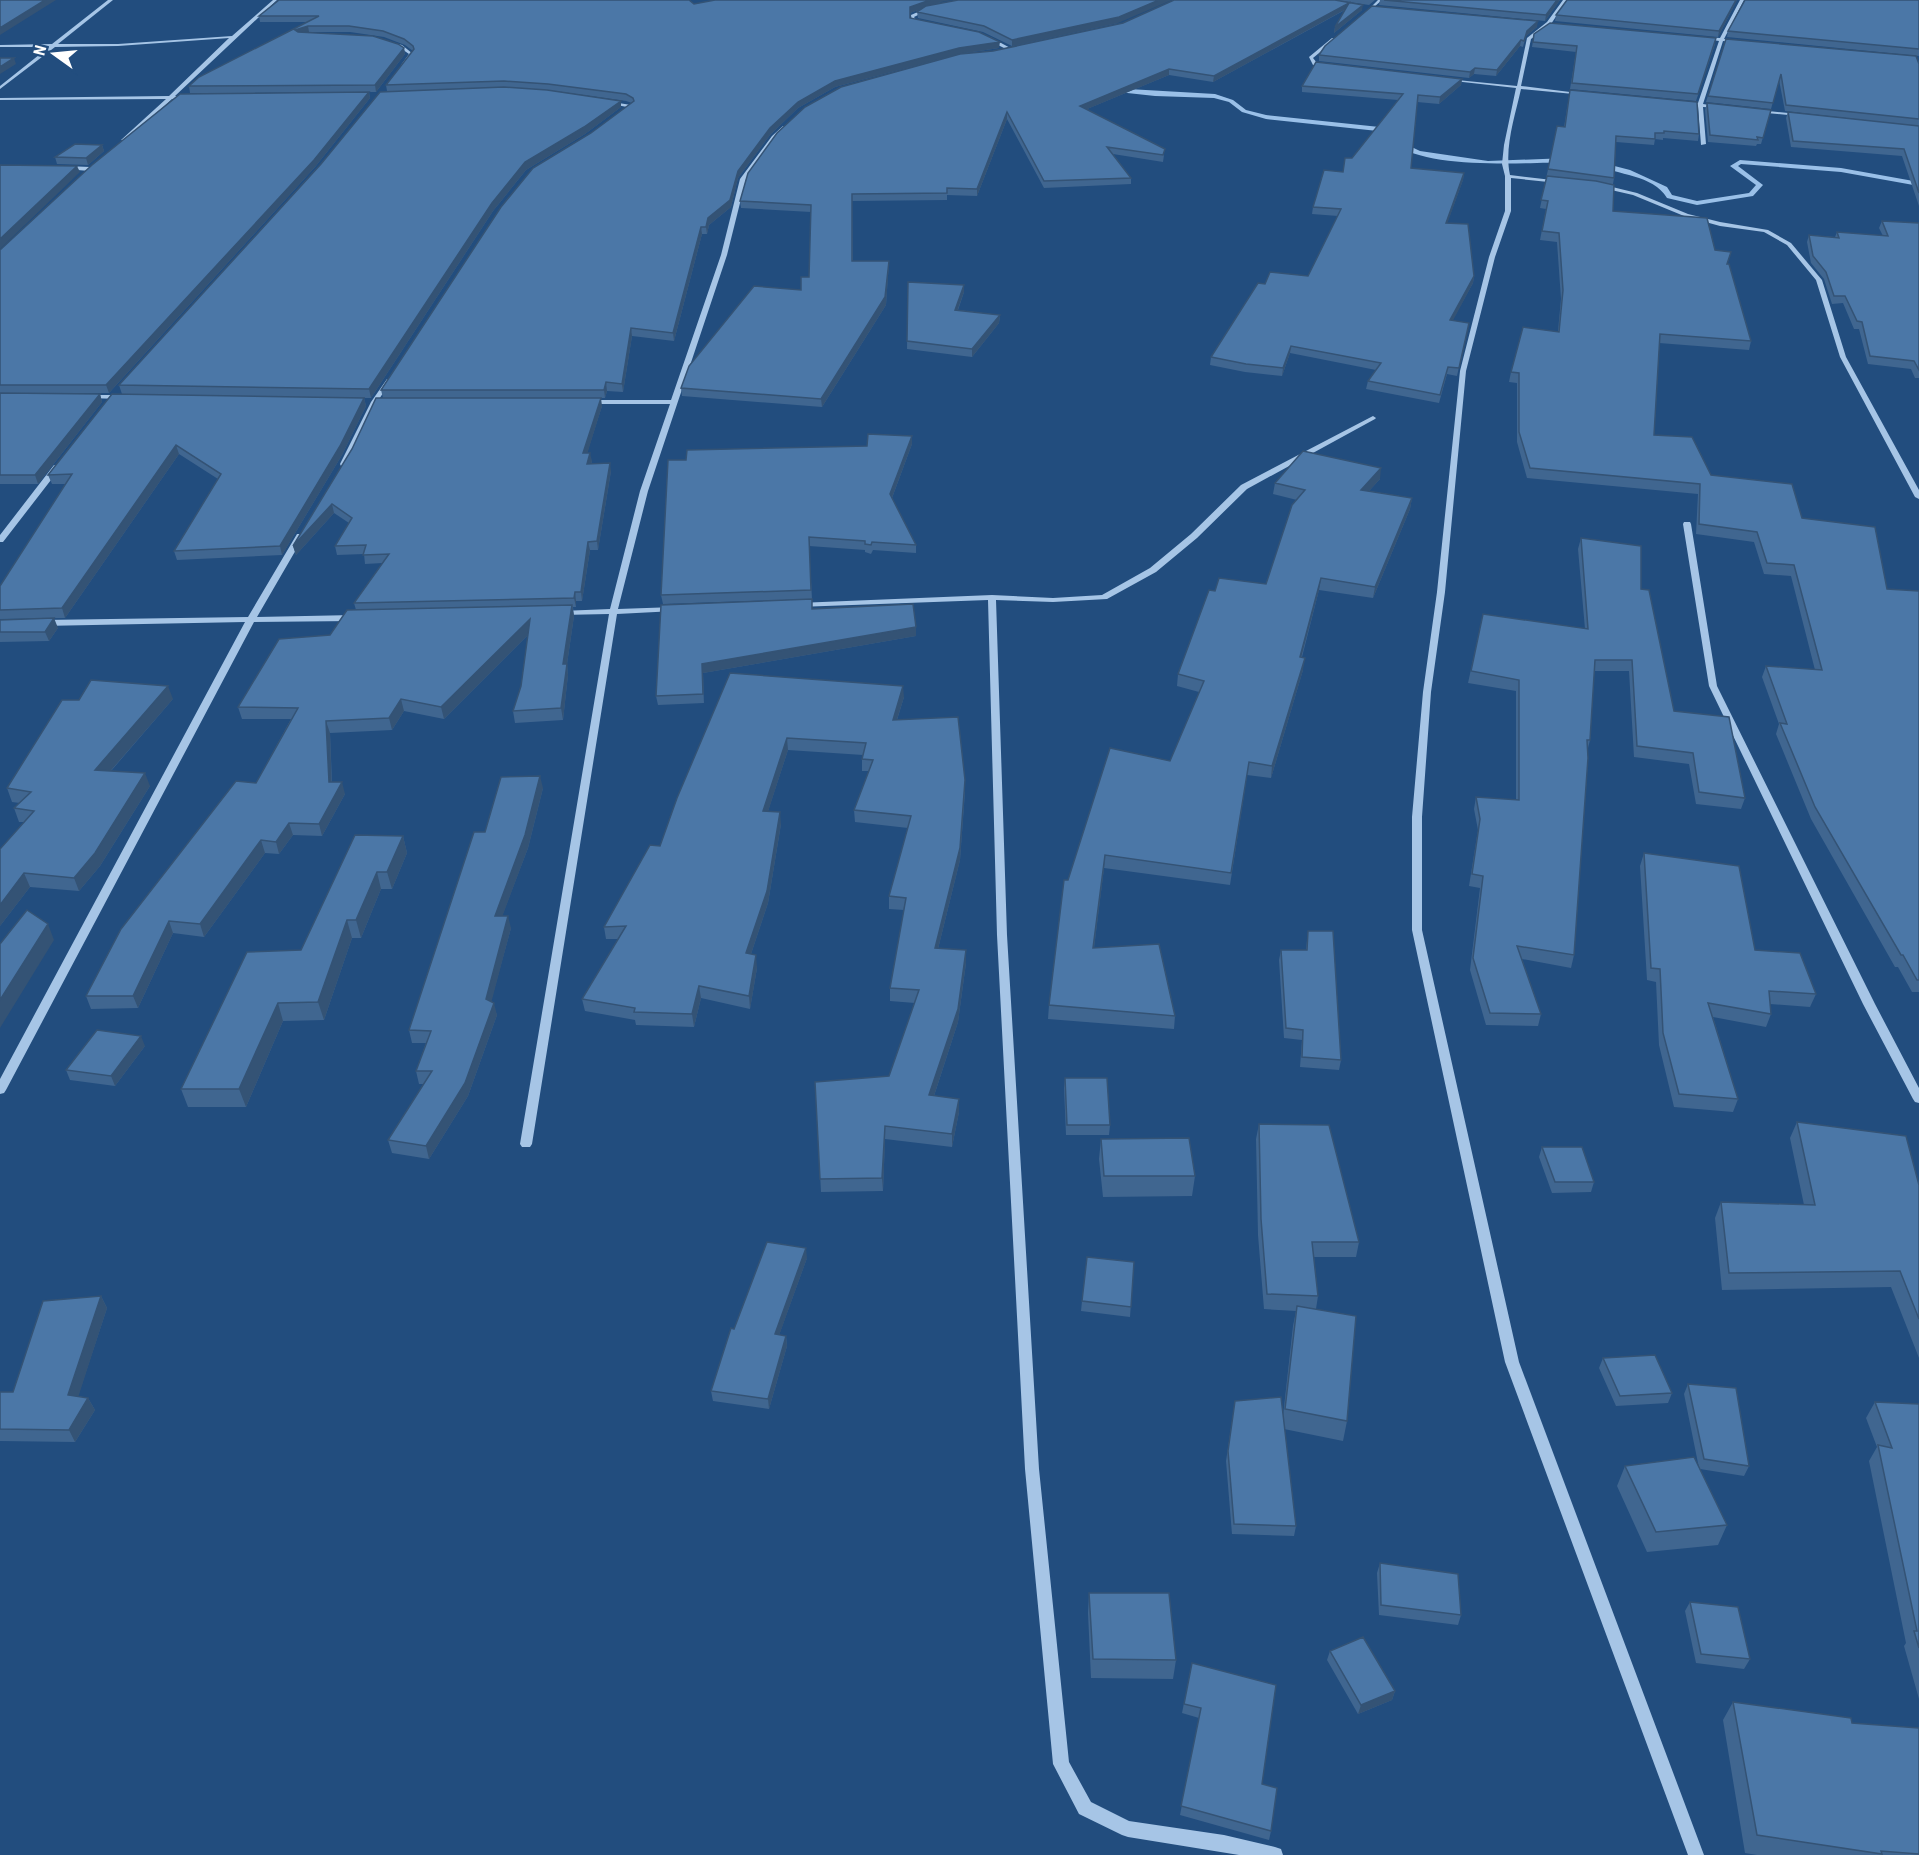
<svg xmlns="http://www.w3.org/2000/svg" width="1919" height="1855" font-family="'Roboto Condensed',sans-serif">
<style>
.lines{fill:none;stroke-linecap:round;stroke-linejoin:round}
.stream{fill:#9ac0e8;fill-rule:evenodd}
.minor{fill:#a6c5e6;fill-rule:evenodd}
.wall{fill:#406690}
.shaded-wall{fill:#345375}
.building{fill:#4b77a7;stroke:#345375;stroke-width:1.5}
</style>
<rect width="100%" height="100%" fill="#224d7e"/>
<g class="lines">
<path class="stream" d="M1111,88L1215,94L1233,100L1246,110L1266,115L1389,128L1399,141L1420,151L1488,161L1568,158L1571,160L1568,162C1529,163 1424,170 1395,143C1392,141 1389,135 1387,132L1266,119L1242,112L1229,102L1214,98L1155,96L1109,91Z
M1740,160L1841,168L1919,182V186L1841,172L1741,164L1738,166L1763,185L1753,196L1697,205L1667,198C1653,174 1617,176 1596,164L1599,162L1630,170L1667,187L1672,195L1697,201L1749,193L1756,185L1730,166Z"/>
<path class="minor" d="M108,0H113L58,44H118L232,36L273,0H277L175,96H189L191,98L172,99L126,141L121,140L166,99L0,100V98L169,96L229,38L118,46L55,47L0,89V86L49,47H0V45L52,44Z
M1378,0H1382L1365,15H1363Z
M1563,0H1567L1551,24L1531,39L1521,86L1586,94L1584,95L1521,89C1515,116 1504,148 1510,175L1561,181L1558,183L1511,178V211L1495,257L1466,371L1445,592L1431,692L1422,817V930L1519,1362L1704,1855H1688L1505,1362L1412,930V817L1423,692L1437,592L1460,371L1489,257L1505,211V176L1502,164L1504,145L1516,88L1445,80L1447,79L1517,86L1527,38L1547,22Z
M1740,0H1744L1724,39L1742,42L1740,43L1723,41L1703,104L1721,107L1719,108L1703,107L1706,144L1701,145L1698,106L1681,103L1683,102L1698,103L1719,41L1702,38L1704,37L1720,38Z
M929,7L932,8L914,17L916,20L925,23V25L912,22L911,15Z
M986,37H990L1014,50L1010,51L986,39Z
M1332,38L1336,39L1313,58L1317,63L1330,66V68L1313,65L1309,57Z
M381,39L402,45L413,54L405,65H401L409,54L396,45L379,41Z
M606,101L631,105L633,106L622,115L620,114L627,107L606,103Z
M1758,110L1799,114L1801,115L1799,116L1756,112Z
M783,126L787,127L776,138L746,179L727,255L648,491L618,609L675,607L679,609L675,611L617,614L532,1144L530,1147H522L520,1144L609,614L561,615L557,613L561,611L610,609L640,491L670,404H588L585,402L588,400H671L721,255L740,179L772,136Z
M66,166L90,167L93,169L90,171L64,169Z
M1600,184L1637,193L1688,214L1720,222L1768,230L1791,243L1822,280L1846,357L1919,490V499L1915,497L1840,357L1816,280L1787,245L1764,232L1720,226L1684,216L1633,195L1598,187Z
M387,379L392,380L377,402L348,464L341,466L340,464L371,402Z
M87,395H123L126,397L123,399L85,398L84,397Z
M1373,416L1376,418L1375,419L1247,489L1197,538L1156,572L1107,599L1053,602L996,600L1007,935L1039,1469L1069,1762L1091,1802L1129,1821L1224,1835L1275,1847L1281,1849L1283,1855H1239L1128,1837L1122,1835L1079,1814L1053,1764L1025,1469L997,935L988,600L798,607L794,605L798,603L992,595L1053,598L1102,595L1150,568L1191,534L1241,485Z
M54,465L61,467L3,542H0V535Z
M1684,522H1690L1691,524L1717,686L1875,1004L1919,1088V1103L1915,1102L1913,1099L1863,1004L1709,686L1683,524Z
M297,534H300L304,536L257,617L354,615L358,618L354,621L254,622L6,1090L4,1093L0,1094V1079L245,622L42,626L38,623L42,620L248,617Z"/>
</g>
<path class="wall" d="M1174,0H1375L1369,5L1342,1L1362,10L1334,33L1335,27L1345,10L1213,82L1169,75L1087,109L1164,155L1163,162L1113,154L1131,178V184L1044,188L1007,119L977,196L947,195V200L852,201L853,261H889L886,305L822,407L682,396L681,388L801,290L809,277L811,212L741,208L740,201L993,51L1123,23Z
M1380,0H1560L1545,21L1379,5Z
M1567,0H1737L1718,37L1555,21L1556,15Z
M1919,0V56L1727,37L1728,31Z
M941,2L930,6L1118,23L1012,46L983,32L918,18L917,12L924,8L910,13V18L999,48L959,54L835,87L798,108L770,135L738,178L731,207L709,225L707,234H702L674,341L632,336L623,392L607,391L605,398H383L381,390L591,133L632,103L626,101L548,90L621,101V107L585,134L526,170L493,211L371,398H364L366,406L342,455L282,555L177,560L174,551L218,479L179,454L65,618L0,619V586L67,484H52L48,475L122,394L119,385L387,91L386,85L413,51L405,45L384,37L350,32H309L306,33L404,48L405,54L376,92L190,93L189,86L307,22H260L259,16L694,4Z
M1537,27L1526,36L1523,47L1520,46L1496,76L1474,74L1469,78L1319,61V55Z
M1534,34L1715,44L1696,101L1570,89L1576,52L1532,47Z
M1726,39L1919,64V206L1902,156L1791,147L1786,118L1788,112L1899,124L1785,111L1779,80L1771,109L1706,102Z
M1462,79L1461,85L1439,104L1417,102L1411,168L1464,173L1463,180L1447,223L1474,276L1473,283L1452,321L1469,323L1457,376L1447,374L1439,403L1366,389L1368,381L1376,370L1290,353L1282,376L1245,372L1210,365L1211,357L1308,276L1338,216L1312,214L1313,207L1343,172L1398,100L1302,92V86Z
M1570,90L1699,134L1698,141L1663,138V140L1655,139L1654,145L1616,142L1614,178L1613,184V211L1715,250L1727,264L1751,341L1749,350L1659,343L1654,435L1711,475L1802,518L1887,589L1919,591V992H1912L1898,967H1895L1811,819L1776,734L1779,724L1762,677L1766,666L1815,670L1791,576L1764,574L1754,542L1696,534L1698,494L1527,478L1517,442V383L1509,382L1511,372L1558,331L1561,299L1557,242L1540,240L1546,209L1540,208L1557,126L1564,127Z
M369,92L370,98L315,167L109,393H8L100,394L102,402L38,484H0V250Z
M1707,103L1771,110L1761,144H1757L1756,146L1708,142L1705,110Z
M102,145L104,151L88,165L57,164L55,157Z
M1882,221L1919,223V378H1915L1911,369L1868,364L1859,329H1854L1843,303L1832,304L1824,279L1811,263L1807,242L1809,235L1835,237L1837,232L1883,236L1879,228Z
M908,282L964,285V292L958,310L1000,315L999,323L972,357L907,349Z
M602,406L587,453L592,461L591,464L611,471L598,550H590L582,601H576V607H573L574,616L567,664L568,675L563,720L515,723L513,711L521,686L528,635L444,719L404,711L392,730L330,733L332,782L345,794L322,836L293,835L279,854L265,853L204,937L173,933L138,1008L91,1009L86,996L256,783L291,719H242L238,707L330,635L356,610L354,603L383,563L365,564L364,554L337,555L335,546L349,523L334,513L296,555L293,546L352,449Z
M912,444L892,498L916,545V553L873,550L871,554L865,552V550L809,546L812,599L663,604L661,595L686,460L867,446Z
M1380,479L1369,491L1412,498L1410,509L1373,598L1319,590L1302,657L1303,670L1271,778L1247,775L1230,885L1104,868L1094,948L1175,1016L1174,1029L1048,1019L1049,1005L1068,880L1170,761L1199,692L1177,686L1178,674L1215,591L1266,584L1297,500L1273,494L1275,483Z
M1581,538L1641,589L1674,711L1745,798L1741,809L1696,804L1689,764L1634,757L1629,671H1594L1590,740L1588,748L1574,955L1571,968L1522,959L1541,1014L1538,1026L1486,1025L1470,970L1480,888L1469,886L1478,830L1474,809L1476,797L1516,800V691L1468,683L1483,614L1585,629L1578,549Z
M812,609L916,627V636L703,673L704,703L658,705L656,696Z
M0,620L58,628L49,641L0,642Z
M730,673L904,697L897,720L965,792L960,860L938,949L966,963L958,1022L934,1096L959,1112L952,1147L885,1139L883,1191L821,1192L815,1082L889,1076L915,1003L890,1001V988L904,910L889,909V896L908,828L855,822L854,810L869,771H862V759L863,755L788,750L768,811L781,824L768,903L751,954L757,968L750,1009L701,998L694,1027L636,1025L635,1020L585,1011L582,999L619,939H606L604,927L660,846Z
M173,699L111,771L150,786L100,866L79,891L30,887L0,926L24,822H19L14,808L20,803L12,802L7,788Z
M543,788L528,848L502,916L511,928L491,1001L497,1015L468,1096L429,1159L392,1153L388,1140L424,1084H419L416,1071L426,1043H412L409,1030L485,832Z
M403,836L407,853L392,889H381L361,938H352L324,1020L283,1021L246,1107H188L181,1089Z
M1644,853L1755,950L1816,994L1810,1007L1770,1004L1771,1014L1766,1027L1713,1017L1738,1099L1733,1112L1674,1107L1659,1045L1656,982L1647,980L1640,866Z
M1308,931L1341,1060L1339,1070L1300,1067L1302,1040L1284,1038L1279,960L1281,950H1306Z
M145,1046L115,1086L70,1080L66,1070Z
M1065,1078L1110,1125L1109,1135H1066L1064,1088Z
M1797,1122L1919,1185V1358L1891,1287L1722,1290L1715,1218L1721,1202L1804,1205L1790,1138Z
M1259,1124L1359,1242L1356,1257H1314L1318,1296L1316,1309L1347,1421L1343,1441L1284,1429L1296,1526L1294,1536L1232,1534L1226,1461L1235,1401L1283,1416L1293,1326L1296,1311L1264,1309L1258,1235L1256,1139Z
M1101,1139L1195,1176L1192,1196L1103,1197L1099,1159Z
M1542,1147L1594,1182L1591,1192L1552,1193L1539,1157Z
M807,1258L779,1335L786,1336L787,1346L769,1409L713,1401L711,1391L734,1329Z
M1134,1262L1130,1317L1081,1311L1082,1301Z
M101,1296L107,1308L78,1396L88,1398L95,1410L75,1442L0,1441V1392H13Z
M1603,1358L1672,1393L1668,1403L1616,1406L1599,1368Z
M1688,1384L1749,1466L1744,1476L1700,1469L1727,1525L1718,1545L1647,1552L1617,1486L1625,1466L1699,1468L1684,1394Z
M1875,1402L1919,1404V1699L1904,1646L1906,1643L1869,1461L1877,1447L1866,1418Z
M1380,1563L1461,1615L1458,1625L1379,1615L1377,1573Z
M1089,1593L1176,1660L1173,1679L1091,1678L1088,1613Z
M1690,1602L1750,1659L1744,1669L1696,1663L1685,1611Z
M1330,1651L1395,1691L1392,1700L1358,1714L1327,1660Z
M1192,1663L1262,1784L1271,1831L1269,1840L1180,1815L1199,1718L1182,1713Z
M1733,1702L1852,1723L1919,1728V1855H1757L1745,1853L1723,1720Z"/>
<path class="shaded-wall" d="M45,0H56L0,35V28Z
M930,0H952L941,2L910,13V7Z
M1159,0H1172L1118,23L1012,46V40Z
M1557,0H1560L1545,21L1546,15Z
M1736,0H1737L1718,37L1719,31Z
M1349,3L1348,8L1213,82L1214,76Z
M1363,5L1362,10L1334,33L1335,27Z
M1538,21L1537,27L1526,36L1523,47L1527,31Z
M308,26L309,32L297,36L295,30Z
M1521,40L1520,46L1496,76L1497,70Z
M1000,42L999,48L959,54L835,87L798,108L770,135L738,178L731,207L709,225L707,234L706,227L708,218L738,171L770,128L798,102L835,81L959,48Z
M404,48L405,54L376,92L375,85Z
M14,58L16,64L0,74V67Z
M1475,68L1474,74L1469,78L1470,72Z
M1169,69V75L1080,112V106Z
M1462,79L1461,85L1439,104L1440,97Z
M369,92L370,98L315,167L109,393L106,385Z
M621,101V107L585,134L526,170L493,211L371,398L369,389L492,203L525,162Z
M1007,112V119L977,196V189Z
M102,145L104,151L88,165L86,158Z
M77,166L80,172L0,249V239Z
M1464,173L1463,180L1445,230L1446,223Z
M701,227L702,234L674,341L673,333Z
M889,261L886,305L822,407L821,399Z
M1474,276L1473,283L1449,328L1450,320Z
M964,285V292L955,317V310Z
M1000,315L999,323L972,357V349Z
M631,328L632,336L623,392L622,384Z
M1291,346L1290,353L1282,376L1283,368Z
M606,382L607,391L605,398L604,390Z
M100,394L102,402L38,484L35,475Z
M364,398L366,406L342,455L282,555L280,546Z
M601,398L602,406L585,461L583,453Z
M912,436V444L890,503V494Z
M176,445L179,454L65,618L62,608Z
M590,453L592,461L588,473L587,464Z
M610,463L611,471L598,550L597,541Z
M1381,468L1380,479L1360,501L1361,490Z
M1412,498L1410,509L1373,598L1375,587Z
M332,504L334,513L296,555L293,546Z
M588,542L590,550L582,601L581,592Z
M1321,578L1319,590L1298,669L1300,657Z
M575,592L576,601V607L574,598Z
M572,605L574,616L567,664L568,675L563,720L561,708L563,664Z
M54,618L58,628L49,641L45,632Z
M530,619L532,631L444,719L441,707Z
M916,627V636L703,673L704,703L702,664Z
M1305,658L1303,670L1271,778L1272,766Z
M168,686L173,699L100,783L95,770Z
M903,686L904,697L893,732V720Z
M401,699L404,711L392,730L389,718Z
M326,721L330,733L332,794L329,782Z
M787,738L788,750L764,824L763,811Z
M145,773L150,786L100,866L79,891L74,878Z
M540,776L543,788L528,848L498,928L495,916Z
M965,780L960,860L935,961V948Z
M342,782L345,794L322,836L319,824Z
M780,812L781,824L768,903L747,966L746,953Z
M289,823L293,835L279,854L276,842Z
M403,836L407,853L392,889L387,872Z
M261,840L265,853L204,937L200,924Z
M1105,855L1104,868L1092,961L1093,948Z
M377,872L381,889L361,938L356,920Z
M24,873L30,887L0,926V905Z
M508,916L511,928L489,1011L486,999Z
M347,920L352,938L324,1020L318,1002Z
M169,921L173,933L138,1008L133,996Z
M48,924L54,940L0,1028V1000Z
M966,950V963L958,1022L930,1108L929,1095Z
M756,955L757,968L750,1009L749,996Z
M699,986L701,998L694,1027L692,1014Z
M278,1003L283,1021L246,1107L239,1089Z
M494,1003L497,1015L468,1096L429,1159L426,1146Z
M141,1036L145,1046L115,1086L111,1076Z
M959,1099V1112L952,1147V1134Z
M885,1126V1139L883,1191L882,1178Z
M806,1248L807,1258L776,1344L775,1334Z
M101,1296L107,1308L75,1407L68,1395Z
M786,1336L787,1346L769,1409L768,1399Z
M88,1398L95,1410L75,1442L69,1430Z
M1395,1691L1392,1700L1358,1714L1361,1705Z"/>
<path class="building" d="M0,0H45L0,28Z
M279,0H689L694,4L715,0H930L910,7V18L979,32L1000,42L959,48L835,81L798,102L770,128L738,171L730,200L708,218L706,227H701L673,333L631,328L622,384L606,382L604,390H381L501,207L533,168L591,133L634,101L633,98L626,94L548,84L504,81L386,85L414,49L413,46L404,39L383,31L349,26H308L295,30L298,32L373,36L398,44L404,48L375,85L189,86L199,77L319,16H259Z
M958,0H1159L1119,17L1012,40L984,26L917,12L926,6Z
M1174,0H1335L1363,5L1335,27L1349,3L1214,76L1169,69L1080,106L1165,149L1163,155L1107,147L1131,178L1044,181L1007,112L977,189L947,188V193L852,194V261H889L885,297L821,399L681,388L689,366L754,286L801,290V277H809L811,205L740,201L748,173L777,133L805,107L841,87L960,54L993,51L1123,23Z
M1384,0H1557L1546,15Z
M1567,0H1736L1719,31L1556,15Z
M1745,0H1919V49L1728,31Z
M1372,6L1538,21L1527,31L1524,41L1521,40L1497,70L1475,68L1470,72L1319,55L1325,46Z
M1550,23L1716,38L1698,94L1572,83L1577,46L1533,42L1534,34Z
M1726,39L1916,56L1919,64V119L1786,105L1781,74L1773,103L1708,96Z
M0,58H14L0,67Z
M1316,62L1462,79L1440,97L1418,95L1411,168L1464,173L1446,223L1468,224L1474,276L1450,320L1469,323L1459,368L1448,367L1440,395L1368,381L1381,363L1291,346L1283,368L1246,364L1211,357L1258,283L1265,284L1270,272L1308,276L1341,209L1313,207L1324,170L1343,172L1345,158H1352L1403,94L1302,86Z
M504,87L547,90L621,101L584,127L525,162L492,203L369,389L119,385L321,164L380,92Z
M1570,90L1697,102L1699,134L1664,131V133H1655V139L1616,136L1614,178L1548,169L1557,126L1565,127Z
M369,92L314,160L106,385H0V250L92,165L180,94Z
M1707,103L1771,110L1763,138L1757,137L1758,140L1710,135Z
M1788,112L1919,126V193L1904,149L1793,141Z
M75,144L102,145L86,158L55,157Z
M0,165L77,166L0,239Z
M1547,176L1596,181L1614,185L1613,211L1707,218L1715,250L1731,252L1727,264H1729L1751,341L1660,334L1654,435L1692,437L1711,475L1792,484L1802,518L1875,527L1887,589L1919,591V980H1917L1903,955H1901L1815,807L1780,723L1787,724L1766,666L1822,670L1794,565L1767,563L1757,532L1699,524L1700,484L1530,468L1519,432V373L1511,372L1523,327L1559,332L1563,290L1559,233L1542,231L1548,201L1541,200Z
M1882,221L1919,223V370L1914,361L1870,356L1862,322L1857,321L1845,296H1834L1826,272L1813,256L1809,235L1839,238L1837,232L1888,236Z
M908,282L964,285L955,310L1000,315L972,349L907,341Z
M0,393L100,394L35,475H0Z
M112,394L364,398L340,446L280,546L174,551L221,474L176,445L62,608L0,610V586L72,474L48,475Z
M376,398H601L583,453H590L587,464L610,463L597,541L588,542L581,592H575L574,598L354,603L389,554L363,555L366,545L335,546L352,518L332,504L293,546L352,449Z
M868,434L912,436L890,494L916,545L872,542L871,545L865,544V541L809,537L811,590L661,595L668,460H686L687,450L867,446Z
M1303,451L1381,468L1361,490L1412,498L1375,587L1321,578L1300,657L1305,658L1272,766L1249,762L1231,873L1105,855L1093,948L1159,944L1175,1016L1049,1005L1064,880H1068L1110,748L1170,761L1204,681L1178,674L1209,590L1215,591L1219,578L1266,584L1292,505L1305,490L1275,483Z
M1581,538L1641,546V589L1649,590L1674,711L1729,717L1745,798L1699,792L1693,753L1637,746L1632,660H1595L1590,740H1587L1588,758L1574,955L1517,946L1541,1014L1490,1013L1473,958L1483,876L1472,874L1480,819L1476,797L1519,800V680L1471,671L1483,614L1588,629Z
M812,599V609L913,604L916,627L702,664L703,694L656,696L661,605Z
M572,605L563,664H567L561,708L513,711L521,686L530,619L441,707L401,699L389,718L326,721L329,782H342L319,824L289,823L276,842L261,840L200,924L169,921L133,996H86L121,929L236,781L256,783L298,708L238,707L279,639L330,635L347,610Z
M54,618L45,632H0V620Z
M730,673L903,686L893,720L958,717L965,780L960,848L935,948L966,950L958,1009L929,1095L959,1099L952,1134L885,1126L882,1178L820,1179L815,1082L889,1076L919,990L890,988L906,898L889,896L911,816L854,810L873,760L862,759L866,743L787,738L763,811L780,812L767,891L746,953L756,955L749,996L699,986L692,1014L634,1012L635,1008L582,999L626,926L604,927L650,845L660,846L677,798Z
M91,680L168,686L95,770L145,773L95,853L74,878L24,873L0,905V849L34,811L14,808L31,792L7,788L62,700H79Z
M540,776L525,835L495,916H508L486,999L494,1003L465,1083L426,1146L388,1140L432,1071H416L431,1031L409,1030L474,832H485L501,777Z
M355,835L403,836L387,872H377L356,920H347L318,1002L278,1003L239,1089H181L247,952L301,950Z
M1644,853L1739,866L1755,950L1800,953L1816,994L1769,991L1771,1014L1708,1003L1738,1099L1679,1094L1663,1033L1660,969L1651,968Z
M27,910L48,924L0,1000V944Z
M1308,931H1333L1341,1060L1302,1057L1303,1030L1286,1028L1281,950H1307Z
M97,1030L141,1036L111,1076L66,1070Z
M1065,1078H1107L1110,1125H1067Z
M1797,1122L1906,1136L1919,1185V1319L1900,1271L1729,1273L1721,1202L1815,1205Z
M1259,1124L1329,1125L1359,1242H1312L1318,1296L1267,1294L1261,1219Z
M1189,1138L1195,1176H1104L1101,1139Z
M1542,1147H1582L1594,1182H1555Z
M767,1242L806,1248L775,1334L786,1336L768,1399L711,1391L731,1328L734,1329Z
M1087,1257L1134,1262L1131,1307L1082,1301Z
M101,1296L68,1395L88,1398L69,1430L0,1429V1392H13L43,1301Z
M1297,1306L1356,1316L1347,1421L1285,1409Z
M1655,1355L1672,1393L1620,1396L1603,1358Z
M1688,1384L1736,1388L1749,1466L1704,1459Z
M1281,1397L1296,1526L1234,1524L1228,1451L1235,1401Z
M1875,1402L1919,1404V1648L1914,1631H1917L1878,1445L1892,1448Z
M1694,1457L1727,1525L1656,1532L1625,1466Z
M1380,1563L1458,1574L1461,1615L1381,1605Z
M1089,1593H1169L1176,1660L1093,1659Z
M1690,1602L1738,1607L1750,1659L1701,1654Z
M1363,1637L1395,1691L1361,1705L1330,1651Z
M1192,1663L1276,1685L1262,1784L1277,1788L1271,1831L1181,1806L1201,1708L1184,1704Z
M1733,1702L1851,1718L1852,1723L1919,1728V1854L1881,1851L1882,1854L1757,1835Z"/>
<g transform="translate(54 54) rotate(285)" stroke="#224d7e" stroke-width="4.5" paint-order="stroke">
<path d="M0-4.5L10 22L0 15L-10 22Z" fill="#ffffff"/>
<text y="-9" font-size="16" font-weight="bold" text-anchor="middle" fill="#ffffff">N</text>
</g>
</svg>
